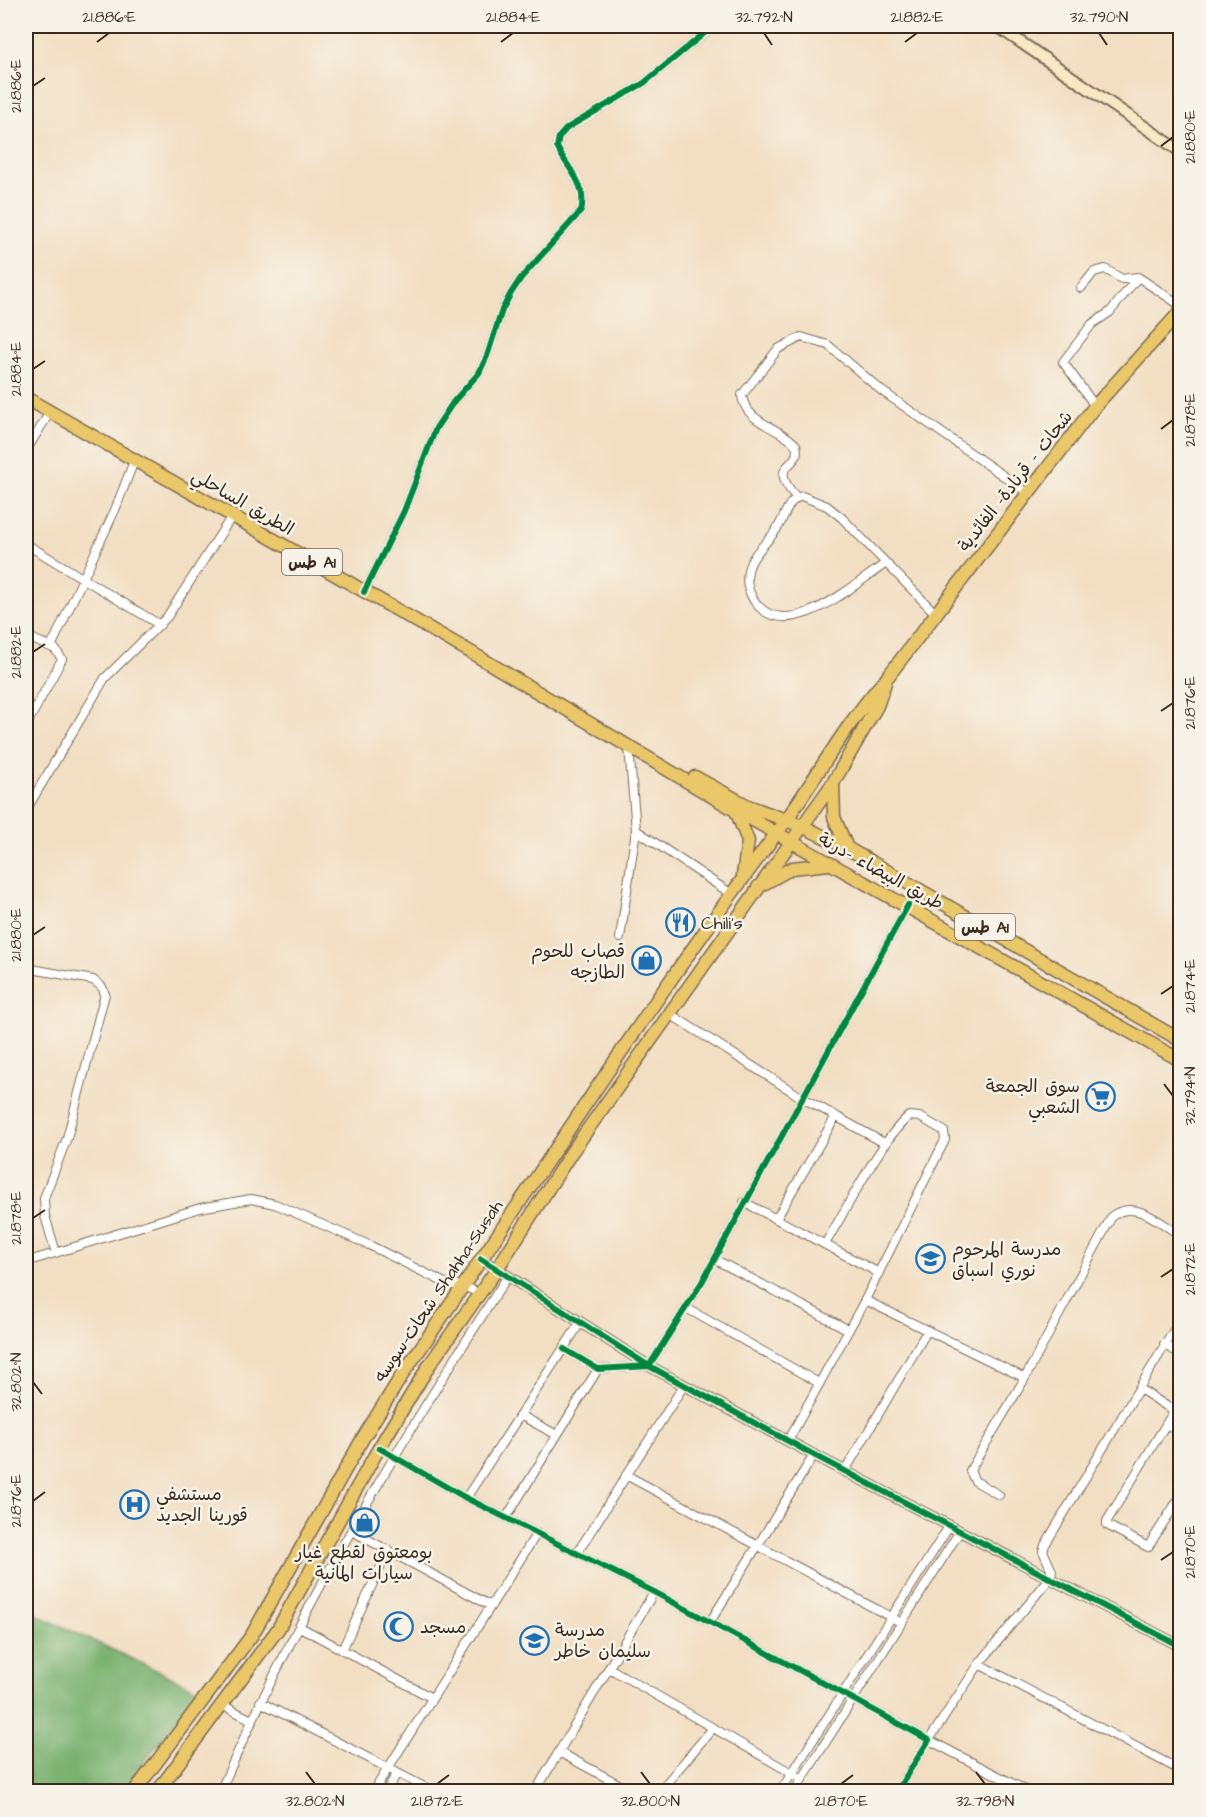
<svg xmlns="http://www.w3.org/2000/svg" width="1206" height="1817" font-family="'Architects Daughter','Playpen Sans Arabic',sans-serif">
<style>
.forest{fill:#78b06e;stroke:#5a6d46;stroke-width:1.5}
.lines{fill:none;stroke-linecap:round;stroke-linejoin:round}
.minor-casing{stroke:#7b6957;stroke-width:10}
.tertiary-casing{stroke:#7b6957;stroke-width:12}
.secondary-casing{stroke:#7b6957;stroke-width:14}
.primary-casing{stroke:#7b6957;stroke-width:15}
.trunk-casing{stroke:#7b6957;stroke-width:15}
.minor{stroke:#fff;stroke-width:8}
.tertiary{stroke:#fff;stroke-width:9}
.secondary{stroke:#f7e9c3;stroke-width:10}
.primary{stroke:#eac769;stroke-width:12}
.trunk{stroke:#eac769;stroke-width:12}
.cycleway-casing{stroke:#f7f3e8;stroke-width:10}
.cycleway{stroke:#00873e;stroke-width:6}
.ticks{fill:none;stroke:#3b2a1e;stroke-width:2}
.labels{text-anchor:middle;stroke-width:5;stroke-linejoin:round;paint-order:stroke}
.shield{fill:#f7f3e8;stroke:#73665b;stroke-width:1.5}
.shield-label{font-size:16px;font-weight:bold;fill:#3b2a1e}
.street-label{font-size:18px;fill:#3b2a1e;stroke:#f7f3e8}
.poi-label{font-size:18px;fill:#3b2a1e;stroke:#f7f3e8;text-anchor:start}
.neatline{fill:none;stroke:#3b2a1e;stroke-width:2}
.ticks-label{font-size:15px;text-anchor:middle;fill:#3b2a1e}
</style>
<rect width="100%" height="100%" fill="#f7f3e8"/>
<filter id="ink" filterUnits="userSpaceOnUse"><feTurbulence type="fractalNoise" baseFrequency=".0167" numOctaves="2"/><feDisplacementMap in="SourceGraphic" scale="12" xChannelSelector="R" yChannelSelector="G"/><feConvolveMatrix kernelMatrix="1 2 1 2 8 2 1 2 1" color-interpolation-filters="sRGB"/></filter>
<filter id="wash" filterUnits="userSpaceOnUse"><feTurbulence type="fractalNoise" baseFrequency=".008" numOctaves="4" result="noise"/><feDisplacementMap in="SourceGraphic" scale="24" xChannelSelector="R" yChannelSelector="G"/><feGaussianBlur stdDeviation="1.35" result="paint"/><feColorMatrix in="noise" values="0 0 0 0 0 0 0 0 0 0 0 0 0 0 0 0 0 1.4 0 .05"/><feComposite in="paint" operator="in"/></filter>
<g filter="url(#wash)">
<rect width="100%" height="100%" fill="#f2dec2"/>
<path class="forest" d="M29,1611L199,1690L122,1791H26V1619Z"/>
</g>
<g filter="url(#ink)">
<g class="lines">
<defs>
<path id="minor" d="M1081,288L1094,272L1105,269L1122,279L1138,277L1180,305
M1095,406L1063,362L1092,324L1110,312L1138,277
M26,451L50,412
M796,497C765,462 803,469 796,445C781,427 745,424 742,395L778,349L801,337L828,345L882,391L1028,493
M26,544L160,625
M885,564C853,585 787,645 755,602C748,592 745,580 749,567C754,551 770,541 778,527C786,515 787,500 802,496L827,506L842,518L935,613
M364,592L404,511L436,428L454,401L479,373L487,356L502,310L511,293L521,278L581,211C588,184 568,170 557,147L559,137L567,128L644,83L713,26
M26,636L55,649L62,659L26,726
M51,647L115,510L134,461
M629,747L636,830
M26,810L105,678L167,617L232,516
M620,938L636,830L730,893
M26,968L93,980L102,987L105,994L67,1138L44,1198L45,1216L56,1253
M670,1014L801,1097L886,1144
M744,1202L879,1273
M776,1219L836,1116
M714,1259L849,1330
M26,1262L200,1208L251,1199L275,1204L369,1245L447,1284L464,1286L478,1293
M865,1300L1025,1378
M686,1308L819,1383
M1164,1344L1180,1354
M564,1349L598,1369L649,1366L702,1282L908,905
M1140,1389L1174,1411L1107,1521V1525L1148,1547L1180,1497
M520,1415L557,1435
M1166,1424L1180,1433
M788,1441L865,1300L945,1140L944,1131L920,1117L909,1116C882,1138 845,1212 825,1244
M379,1448L466,1498L654,1592L929,1740L896,1792
M845,1471L927,1331
M626,1475L902,1623
M999,1495L975,1481L970,1471L972,1467L1025,1378L1112,1216C1135,1199 1159,1222 1180,1235
M466,1498L580,1323
M506,1518L598,1369
M352,1531L491,1606
M577,1553L684,1385
M710,1622L814,1455
M300,1627L432,1698
M342,1650L388,1551
M979,1664L1180,1770
M609,1668L802,1779
M260,1702L434,1792
M222,1705L252,1720
M561,1753L633,1792
M220,1792C298,1611 400,1441 508,1276
M373,1792L537,1533
M386,1792L397,1773
M535,1792L654,1592
M659,1792L713,1728
M780,1792L950,1525
M794,1792L960,1531
M1029,1792L929,1740L979,1664L1050,1578L1052,1571L1043,1551L1045,1545L1180,1320"/>
<path id="tertiary" d="M481,1259L649,1366L814,1455L1180,1646"/>
<path id="secondary" d="M997,26L1180,151"/>
<path id="primary" d="M134,1792L252,1635L363,1438L404,1372C529,1193 645,1008 776,834C814,783 843,726 886,679L1095,406L1180,312
M157,1792L278,1629L379,1448L430,1364L497,1269L571,1153L833,783L877,706L885,683"/>
<path id="trunk" d="M26,398L467,650L735,810L1180,1060
M695,777L748,806L802,826L847,848L1180,1040
M833,783L834,817L847,848
M736,811L748,841L743,875
M758,887L792,868L829,864"/>
</defs>
<use href="#minor" class="minor-casing"/>
<use href="#tertiary" class="tertiary-casing"/>
<use href="#secondary" class="secondary-casing"/>
<use href="#primary" class="primary-casing"/>
<use href="#trunk" class="trunk-casing"/>
<use href="#minor" class="minor"/>
<use href="#tertiary" class="tertiary"/>
<use href="#secondary" class="secondary"/>
<use href="#primary" class="primary"/>
<use href="#trunk" class="trunk"/>
<defs>
<path id="cycleway" d="M364,592L404,511L436,428L454,401L479,373L487,356L502,310L511,293L521,278L581,211C588,184 568,170 557,147L559,137L567,128L644,83L713,26
M481,1259L649,1366L814,1455L1180,1646
M564,1349L598,1369L649,1366L702,1282L908,905
M379,1448L466,1498L654,1592L929,1740L896,1792"/>
</defs>
<use href="#cycleway" class="cycleway-casing"/>
<use href="#cycleway" class="cycleway"/>
</g>
</g>
<path class="ticks" d="M764,33L772,45M1099,33L1107,45M97,42L109,33M501,42L513,33M905,42L917,33M33,86L45,78M1161,146L1173,137M33,369L45,361M1161,429L1173,420M33,652L45,644M1161,711L1173,703M33,935L45,927M1161,994L1173,986M1164,1084L1173,1096M33,1218L45,1210M1161,1277L1173,1269M33,1382L42,1394M33,1501L45,1492M1161,1560L1173,1552M306,1772L315,1784M641,1772L650,1784M976,1772L985,1784M437,1784L449,1775M841,1784L853,1775"/>
<defs>
<symbol id="restaurant-ring" viewBox="-11 -11 22 22"><circle r="9.5" fill="#f7f3e8" stroke="#1f6fb2" stroke-width="1.5"/><path d="M-5-6h1v4h1v-4h1v4h1v-4h1v5L-1.5 .5V6h-2V.5L-5-1ZM5-6V6H3V1.5H1.5Q1.5-4 5-6Z" fill="#1f6fb2"/></symbol>
<symbol id="shop-ring" viewBox="-11 -11 22 22"><circle r="9.5" fill="#f7f3e8" stroke="#1f6fb2" stroke-width="1.5"/><path d="M-5-2.5h2.3a2.7 3.5 0 0 1 5.4 0H5L5.5 6h-11ZM-1.5-2.5h3a1.5 2.3 0 0 0-3 0Z" fill="#1f6fb2"/></symbol>
<symbol id="supermarket-ring" viewBox="-11 -11 22 22"><circle r="9.5" fill="#f7f3e8" stroke="#1f6fb2" stroke-width="1.5"/><path d="M-6-5.5h2.5l.6 2H6L4.5 2H-2.5L-4.4-4H-6ZM-1.5 3.2a1.3 1.3 0 1 0 .1 0ZM3 3.2a1.3 1.3 0 1 0 .1 0Z" fill="#1f6fb2"/></symbol>
<symbol id="school-ring" viewBox="-11 -11 22 22"><circle r="9.5" fill="#f7f3e8" stroke="#1f6fb2" stroke-width="1.5"/><path d="M0-5L7-2L0 1L-7-2ZM-4 1L0 2.5L4 1V4Q0 6-4 4Z" fill="#1f6fb2"/></symbol>
<symbol id="hospital-ring" viewBox="-11 -11 22 22"><circle r="9.5" fill="#f7f3e8" stroke="#1f6fb2" stroke-width="1.5"/><path d="M-5-5h3v3.5h4V-5h3V5h-3V1.5h-4V5h-3Z" fill="#1f6fb2"/></symbol>
<symbol id="mosque-ring" viewBox="-11 -11 22 22"><circle r="9.5" fill="#f7f3e8" stroke="#1f6fb2" stroke-width="1.5"/><path d="M3.5-4.9A6 6 0 1 0 3.5 4.9A5 5 0 1 1 3.5-4.9Z" fill="#1f6fb2"/></symbol>
</defs>
<g fill-rule="evenodd">
<use href="#restaurant-ring" x="664" y="906" width="33" height="33"/>
<use href="#shop-ring" x="630" y="944" width="33" height="33"/>
<use href="#supermarket-ring" x="1084" y="1080" width="33" height="33"/>
<use href="#school-ring" x="914" y="1242" width="33" height="33"/>
<use href="#hospital-ring" x="118" y="1488" width="33" height="33"/>
<use href="#shop-ring" x="348" y="1506" width="33" height="33"/>
<use href="#mosque-ring" x="382" y="1610" width="33" height="33"/>
<use href="#school-ring" x="518" y="1624" width="33" height="33"/>
</g>
<g class="labels">
<g class="shield">
<rect x="282" y="549" width="60" height="26" rx="4.5"/>
<rect x="955" y="914" width="60" height="26" rx="4.5"/>
</g>
<g class="shield-label">
<text x="312" y="568">طس A1</text>
<text x="985" y="933">طس A1</text>
</g>
<g class="street-label">
<text transform="translate(1015 481) rotate(-52)" y="6">شحات - قرنادة- الفائدية</text>
<text transform="translate(243 502) rotate(30)" y="6">الطريق الساحلي</text>
<text transform="translate(881 871) rotate(29)" y="6">طريق البيضاء -درنة</text>
<text transform="translate(438 1291) rotate(-56)" y="6">شحات-سوسه Shahha-Susah</text>
</g>
<g class="poi-label">
<text x="701" y="929">Chili's</text>
<text x="625" y="957" text-anchor="end">قصاب للحوم<tspan x="625" dy="21">الطازجه</tspan></text>
<text x="1080" y="1092" text-anchor="end">سوق الجمعة<tspan x="1080" dy="21">الشعبي</tspan></text>
<text x="952" y="1255">مدرسة المرحوم<tspan x="952" dy="21">نوري اسباق</tspan></text>
<text x="156" y="1500">مستشفي<tspan x="156" dy="21">قورينا الجديد</tspan></text>
<text x="364" y="1558" text-anchor="middle">بومعتوق لقطع غيار<tspan x="364" dy="21">سيارات المانية</tspan></text>
<text x="420" y="1633">مسجد</text>
<text x="555" y="1636">مدرسة<tspan x="555" dy="21">سليمان خاطر</tspan></text>
</g>
</g>
<rect width="1206" height="1817" fill="none" stroke="#f7f3e8" stroke-width="66"/>
<rect x="33" y="33" width="1140" height="1751" class="neatline"/>
<g class="ticks-label">
<text x="109" y="22">21.886°E</text>
<text x="513" y="22">21.884°E</text>
<text x="764" y="22">32.792°N</text>
<text x="917" y="22">21.882°E</text>
<text x="1099" y="22">32.790°N</text>
<text transform="translate(16 86) rotate(-90)" y="5">21.886°E</text>
<text transform="translate(1190 137) rotate(-90)" y="5">21.880°E</text>
<text transform="translate(16 369) rotate(-90)" y="5">21.884°E</text>
<text transform="translate(1190 420) rotate(-90)" y="5">21.878°E</text>
<text transform="translate(16 652) rotate(-90)" y="5">21.882°E</text>
<text transform="translate(1190 703) rotate(-90)" y="5">21.876°E</text>
<text transform="translate(16 935) rotate(-90)" y="5">21.880°E</text>
<text transform="translate(1190 986) rotate(-90)" y="5">21.874°E</text>
<text transform="translate(1190 1096) rotate(-90)" y="5">32.794°N</text>
<text transform="translate(16 1218) rotate(-90)" y="5">21.878°E</text>
<text transform="translate(1190 1269) rotate(-90)" y="5">21.872°E</text>
<text transform="translate(16 1382) rotate(-90)" y="5">32.802°N</text>
<text transform="translate(16 1501) rotate(-90)" y="5">21.876°E</text>
<text transform="translate(1190 1552) rotate(-90)" y="5">21.870°E</text>
<text x="315" y="1806">32.802°N</text>
<text x="437" y="1806">21.872°E</text>
<text x="650" y="1806">32.800°N</text>
<text x="841" y="1806">21.870°E</text>
<text x="985" y="1806">32.798°N</text>
</g>
</svg>
